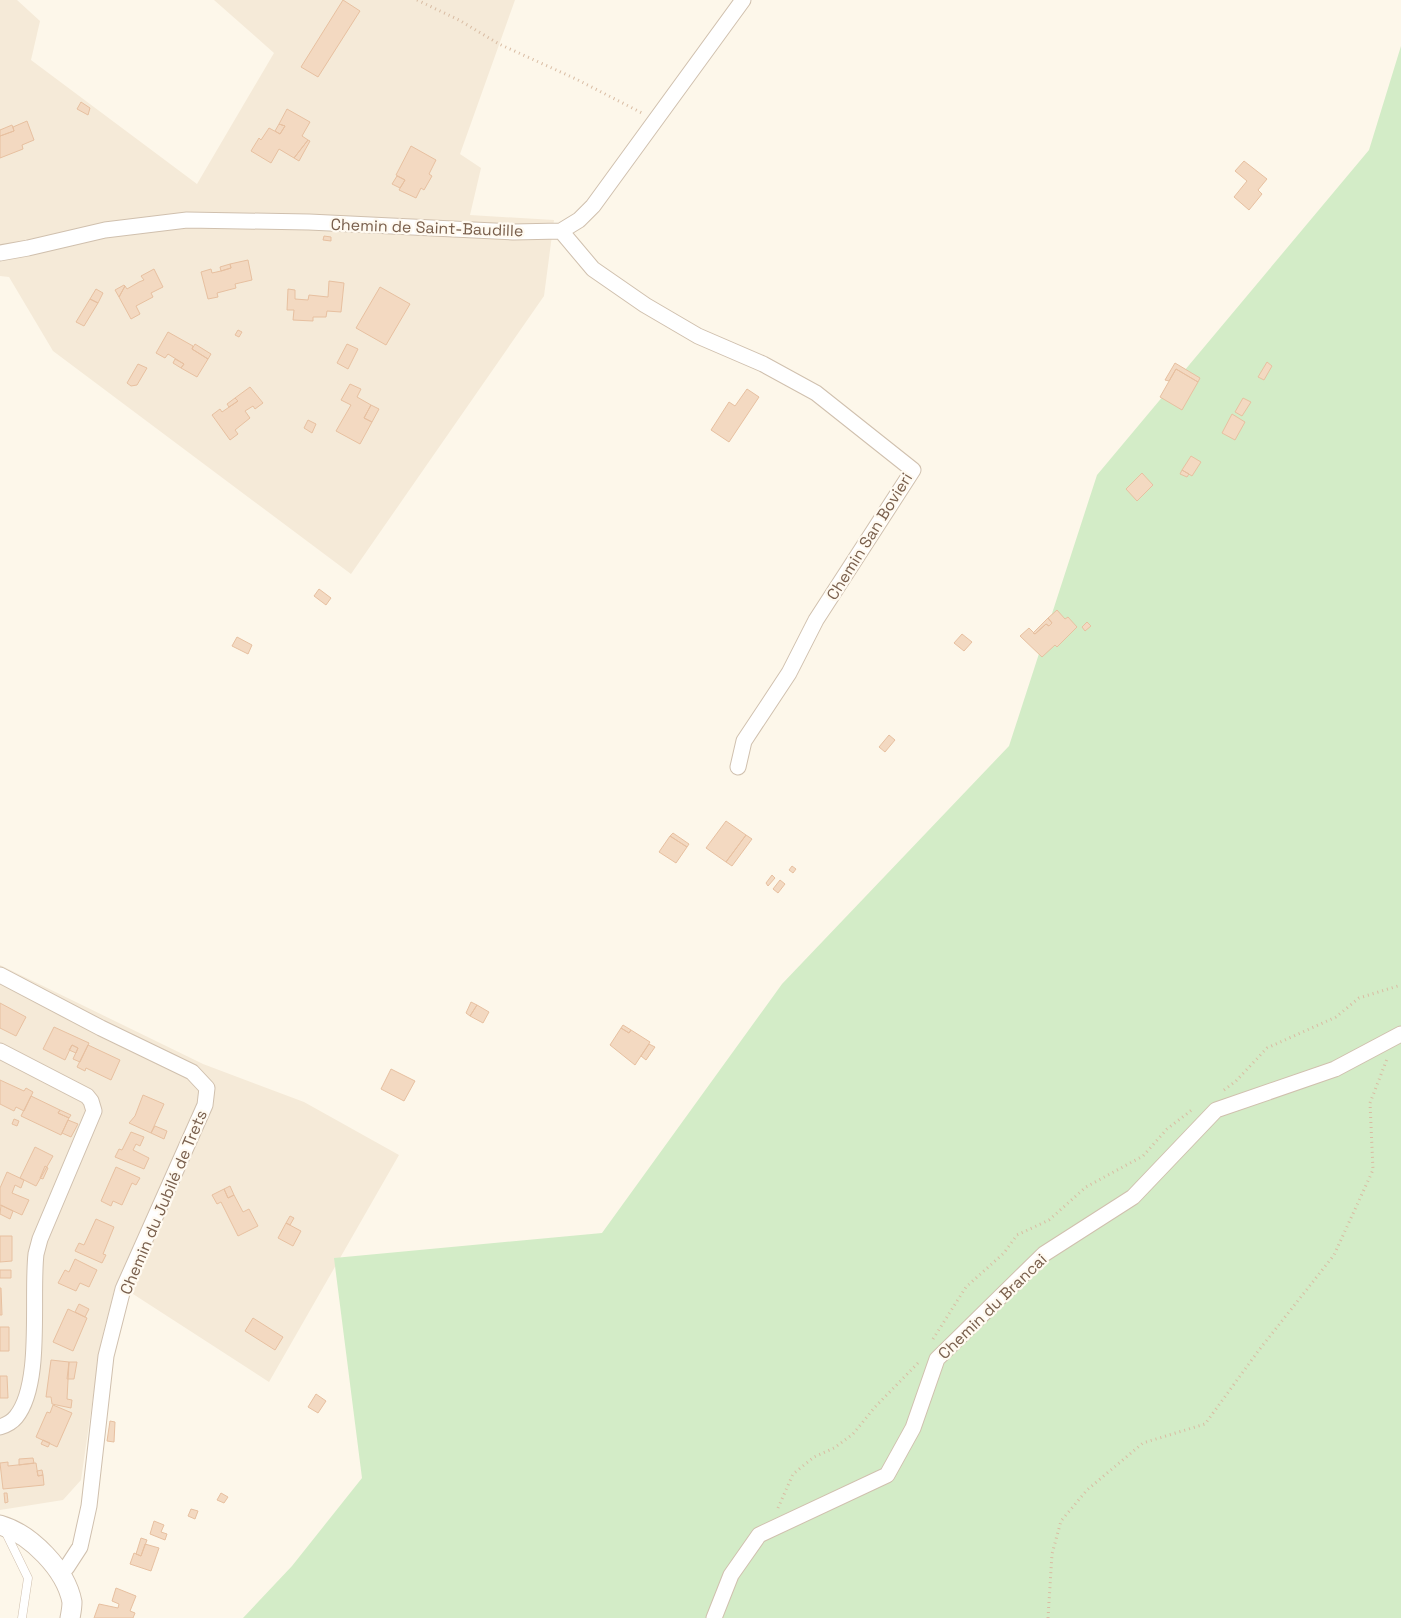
<svg xmlns="http://www.w3.org/2000/svg" width="1401" height="1618" font-family="'Space Grotesk',sans-serif">
<style>
.residential{fill:#f5ead8}
.green{fill:#d3ecc7}
.building{fill:#f3d9c1;stroke:#e7c0a0}
.lines{fill:none;stroke-linecap:round;stroke-linejoin:round}
.service-casing{stroke:#d0c0ae;stroke-width:9}
.minor-casing{stroke:#d0c0ae;stroke-width:17}
.tertiary-casing{stroke:#d0c0ae;stroke-width:21}
.path{stroke:#d9bca3;stroke-width:3;stroke-dasharray:1 4;stroke-linecap:butt}
.service{stroke:#fff;stroke-width:8}
.minor{stroke:#fff;stroke-width:15}
.tertiary{stroke:#fff;stroke-width:19}
.labels{text-anchor:middle;stroke-width:4.5;stroke-linejoin:round;paint-order:stroke}
.street-label{font-size:16px;fill:#795f4c;stroke:#fffaf1}
</style>
<rect width="100%" height="100%" fill="#fdf7ea"/>
<path class="residential" d="M0,0H17L40,21L31,60L197,184L274,53L214,0H515L460,154L481,168L470,215L554,220L544,296L351,574L53,351L9,277L0,276Z
M0,965L203,1064L304,1102L399,1155L269,1382L116,1283L101,1342L81,1480L63,1500L0,1510Z"/>
<path class="green" d="M1401,46V1618H243L292,1566L362,1478L334,1258L602,1233L782,984L1009,746L1097,475L1369,150Z"/>
<path class="building" d="M343,0L360,11L318,77L301,67Z
M81,102L90,108L88,115L77,109Z
M287,109L310,122L302,136L308,140L294,158L279,149L271,163L251,151L259,138L261,140L269,128L280,134L285,126L279,124Z
M27,121L34,140L22,145L23,149L0,158V136L14,131L13,127Z
M279,124L285,126L280,134L275,131Z
M12,125L14,131L0,136V130Z
M308,140L310,141L299,161L294,158Z
M411,146L436,160L429,174L432,176L424,190L421,188L416,198L399,190L405,180L396,175Z
M1244,161L1267,179L1258,190L1262,194L1249,210L1234,197L1247,181L1235,171Z
M397,176L405,180L400,188L392,184Z
M324,236L331,237V241L323,240Z
M248,260L252,280L235,284L236,288L217,293L218,297L208,299L201,272L211,269L212,273L221,271L231,268L230,264Z
M230,264L231,268L221,271L220,267Z
M154,269L163,287L151,293L153,297L136,306L140,314L131,319L119,297L125,286L127,289L139,282L144,280L141,276Z
M329,281L344,283L341,312L327,311L326,317H313V321L293,320L294,310H287L288,289L295,290V299L308,300L309,295L328,297Z
M124,285L125,286L119,297L115,290Z
M380,287L410,304L386,345L356,328Z
M96,289L103,293L98,303L90,299Z
M90,299L98,303L84,326L76,322Z
M238,330L242,332L239,337L235,335Z
M168,332L193,346L192,349L208,359L197,377L181,368L184,364L168,354L165,358L156,353Z
M195,344L211,354L208,359L192,349Z
M347,344L358,349L348,369L337,363Z
M175,359L184,364L181,368L173,363Z
M1267,362L1272,366L1264,380L1258,377Z
M1175,363L1200,378L1198,382L1176,369L1169,381L1165,380Z
M138,364L147,368L137,385L131,386L127,383Z
M1176,369L1198,382L1182,410L1160,397Z
M350,384L361,389L357,397L371,405L364,418L372,422L360,444L336,431L351,405L341,400Z
M250,387L263,403L255,409L253,406L245,411L250,418L235,430L238,434L230,440L212,415L220,409L222,412L238,401L235,398Z
M747,389L759,397L729,442L711,430L729,402L735,406Z
M235,398L238,401L229,407L227,404Z
M1243,398L1251,402L1242,416L1235,412Z
M371,405L379,409L372,422L364,418Z
M1232,414L1245,422L1235,440L1222,433Z
M308,420L316,424L312,433L304,428Z
M1191,456L1201,462L1192,476L1182,470Z
M1182,470L1189,474L1187,477L1180,474Z
M1142,473L1153,485L1137,501L1126,489Z
M319,589L331,598L326,605L314,596Z
M1057,610L1065,619L1068,617L1077,627L1057,647L1055,645L1042,657L1020,636L1029,628L1035,634L1046,624L1049,626L1052,623L1048,618Z
M1048,618L1052,623L1049,626L1046,624L1035,634L1033,633Z
M1087,622L1091,626L1085,631L1082,627Z
M962,634L972,642L964,651L954,643Z
M237,637L252,645L248,654L232,646Z
M889,735L895,740L885,752L879,747Z
M726,821L746,835L726,862L706,848Z
M673,833L689,844L687,847L670,836Z
M746,835L752,839L732,866L726,862Z
M670,836L687,847L676,863L659,852Z
M792,866L796,869L793,873L789,870Z
M772,875L775,878L768,886L766,883Z
M780,880L785,884L778,893L773,889Z
M471,1002L477,1005L470,1016L466,1013Z
M0,1003L26,1017L16,1036L0,1028Z
M477,1005L489,1012L483,1023L470,1016Z
M623,1025L631,1030L629,1033L621,1028Z
M54,1027L89,1043L80,1062L73,1059L78,1048L72,1045L65,1060L43,1049Z
M621,1028L629,1033L631,1030L650,1042L635,1065L610,1045Z
M649,1044L655,1047L646,1060L641,1056Z
M72,1045L78,1048L76,1053L69,1050Z
M88,1045L120,1060L111,1080L86,1068L85,1071L77,1067Z
M391,1069L415,1081L404,1101L381,1089Z
M0,1080L24,1091L26,1088L33,1092L24,1111L16,1107L14,1111L0,1104Z
M143,1095L164,1104L151,1133L129,1123L135,1116Z
M31,1096L60,1110L58,1113L69,1118L61,1135L21,1116Z
M60,1110L71,1115L69,1118L58,1113Z
M14,1119L19,1121L17,1126L12,1124Z
M68,1120L78,1124L71,1137L62,1133Z
M155,1126L167,1131L164,1139L151,1133Z
M131,1132L144,1137L140,1146L136,1144L133,1150L149,1158L144,1169L115,1157L119,1149L122,1150Z
M35,1147L53,1156L36,1186L20,1178Z
M45,1166L48,1168L43,1179L40,1178Z
M116,1167L140,1178L136,1185L132,1183L122,1205L113,1201L111,1206L101,1201Z
M7,1172L24,1180L21,1188L15,1185L12,1193L29,1200L22,1215L0,1205V1188Z
M230,1186L234,1195L228,1198L224,1189Z
M224,1189L228,1198L234,1195L243,1212L249,1209L258,1226L238,1236L221,1202L217,1204L212,1195Z
M1,1205L13,1211L10,1219L0,1214Z
M290,1216L294,1218L290,1225L286,1223Z
M96,1219L114,1227L103,1254L106,1255L102,1263L75,1251L79,1243L84,1245Z
M286,1223L301,1231L293,1246L278,1238Z
M0,1236H12V1261L0,1262Z
M75,1259L97,1270L89,1287L80,1283L76,1291L58,1283L65,1270L69,1272Z
M0,1270H11V1278H0Z
M0,1288H1L2,1315H0Z
M79,1304L89,1309L85,1317L75,1312Z
M68,1309L87,1318L73,1351L53,1342Z
M253,1318L283,1337L275,1350L245,1331Z
M0,1327H9V1351H0Z
M51,1360L69,1362L67,1399L72,1400L71,1408L52,1404L51,1397H46Z
M69,1362H77L74,1379H67Z
M0,1376H7L8,1398H0Z
M316,1394L326,1401L318,1413L308,1407Z
M53,1405L72,1413L57,1447L36,1437L47,1412L50,1413Z
M110,1421L115,1422L114,1442L107,1441Z
M43,1440L50,1443L48,1447L41,1444Z
M33,1458L34,1463L19,1465V1459Z
M8,1462V1466L36,1463L38,1476L43,1475L44,1485L3,1489L0,1463Z
M42,1470L43,1475L38,1476L37,1471Z
M4,1493H7L8,1502L5,1503Z
M221,1493L228,1497L224,1503L217,1500Z
M191,1509L198,1511L195,1519L188,1516Z
M154,1521L164,1525L161,1532L167,1534L165,1540L150,1534Z
M141,1538L147,1540L141,1556L136,1554Z
M145,1544L159,1548L151,1571L130,1564L134,1553L141,1556Z
M116,1588L136,1596L130,1611L135,1613L133,1618H94L99,1604L118,1608L119,1604L112,1601Z"/>
<g class="lines">
<defs>
<path id="service" d="M5,1531L28,1578L22,1618"/>
<path id="minor" d="M561,231L593,269L645,305L698,336L763,364L816,393L913,470L816,620L789,673L744,741L738,767
M0,253L28,248L105,230L187,220L309,222L513,232L561,231L579,220L593,206L743,0
M0,975L101,1028L192,1072L207,1088L205,1105L123,1289L106,1356L89,1506L80,1547L67,1567L60,1573
M0,1051L87,1096L91,1101L94,1111L40,1239L36,1254C31,1297 43,1384 16,1417C12,1422 6,1425 0,1427
M714,1618L731,1575L759,1535L887,1475L913,1428L937,1359L1044,1254L1133,1197L1216,1110L1335,1069L1401,1034"/>
<path id="tertiary" d="M0,1525C31,1534 66,1570 72,1602C72,1607 71,1613 70,1618"/>
</defs>
<use href="#service" class="service-casing"/>
<use href="#minor" class="minor-casing"/>
<use href="#tertiary" class="tertiary-casing"/>
<path class="path" d="M417,0L459,20L499,44L576,79L642,113
M1224,1090L1236,1081L1267,1048L1336,1017L1359,998L1401,985
M933,1339L966,1287L1004,1253L1017,1235L1049,1220L1086,1187L1143,1156L1167,1129L1193,1109
M778,1508L793,1474L814,1457L834,1448L853,1434L875,1407L918,1363
M1048,1618L1052,1554L1061,1521L1087,1490L1143,1443L1205,1424L1259,1350L1334,1255L1373,1170L1370,1103L1387,1059"/>
<use href="#service" class="service"/>
<use href="#minor" class="minor"/>
<use href="#tertiary" class="tertiary"/>
</g>
<g class="labels">
<g class="street-label">
<text transform="translate(427 227) rotate(2)" y="6">Chemin de Saint-Baudille</text>
<text transform="translate(869 536) rotate(-58)" y="6">Chemin San Bovieri</text>
<text transform="translate(163 1202) rotate(-67)" y="6">Chemin du Jubilé de Trets</text>
<text transform="translate(992 1306) rotate(-44)" y="6">Chemin du Brancai</text>
</g>
</g>
</svg>
